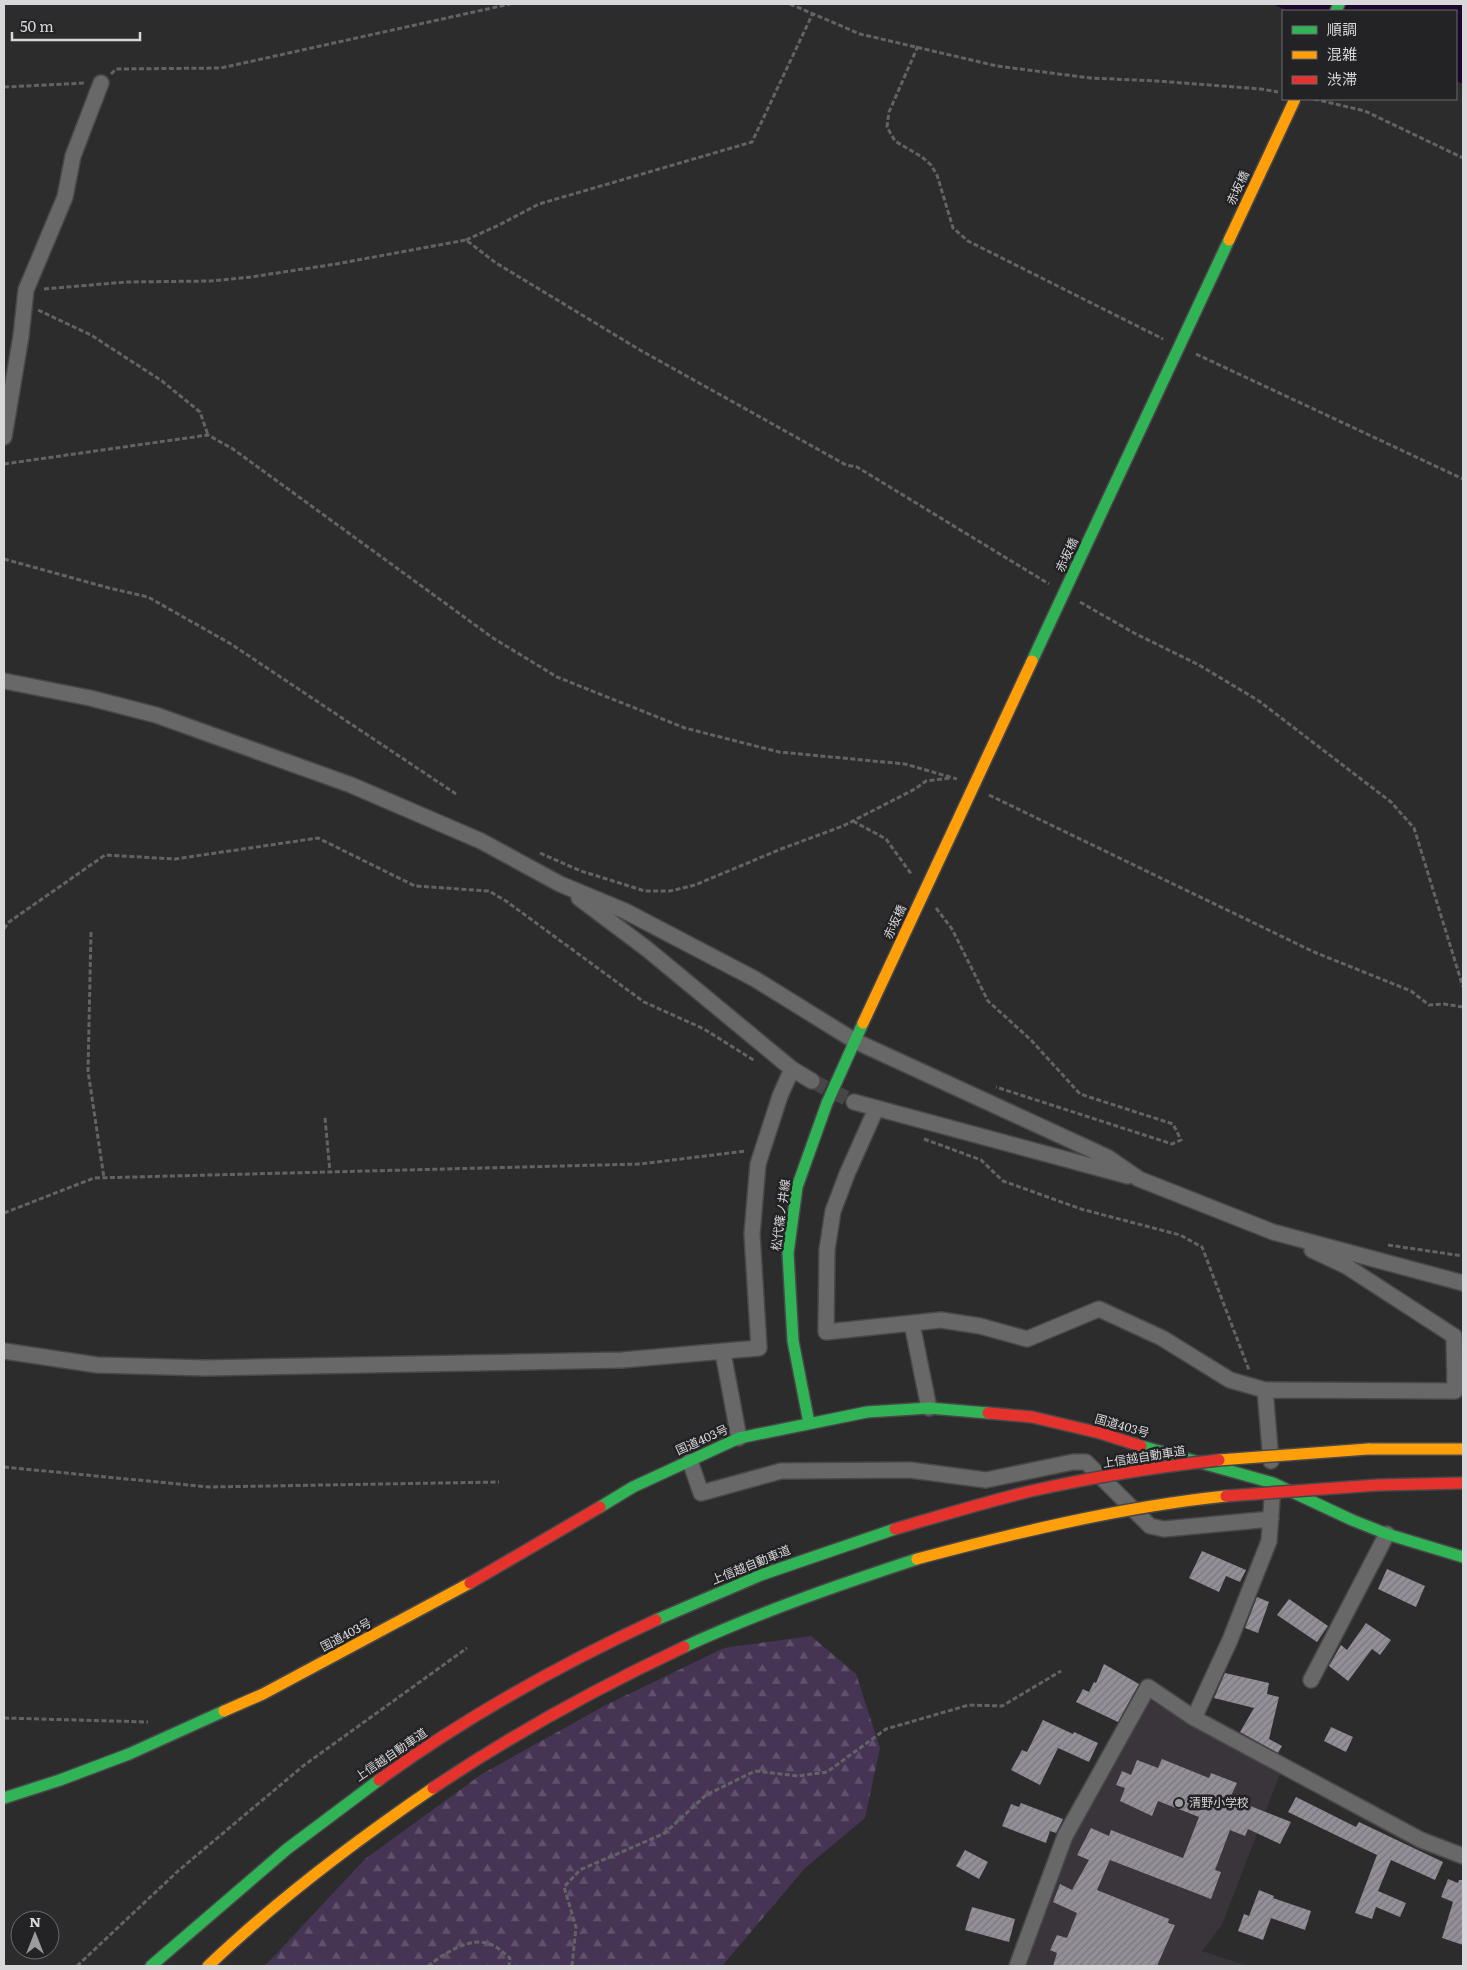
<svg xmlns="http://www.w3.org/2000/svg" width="1467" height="1970" font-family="Literata,'Noto Sans JP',serif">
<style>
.built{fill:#39353b}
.forest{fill:url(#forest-firs)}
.water{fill:#1e062d}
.building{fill:url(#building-hatch)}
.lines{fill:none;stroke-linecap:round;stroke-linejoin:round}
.street-tunnel{stroke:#474647;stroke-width:15;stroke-dasharray:15 8;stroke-linecap:butt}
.street-casing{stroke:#484749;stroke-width:18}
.fast-casing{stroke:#484749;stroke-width:14}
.slow-casing{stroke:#484749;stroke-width:14}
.jam-casing{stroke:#484749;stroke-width:14}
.path{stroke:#646364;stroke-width:3;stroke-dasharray:5 2.5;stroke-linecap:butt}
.street{stroke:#686868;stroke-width:15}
.fast{stroke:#30b455;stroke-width:11}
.slow{stroke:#ff9f0a;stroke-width:11}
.jam{stroke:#e5322d;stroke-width:11}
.fast-bridge-casing{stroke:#484749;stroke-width:14;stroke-linecap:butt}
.slow-bridge-casing{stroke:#484749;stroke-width:14;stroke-linecap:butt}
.jam-bridge-casing{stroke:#484749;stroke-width:14;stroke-linecap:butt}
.fast-bridge{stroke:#30b455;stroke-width:11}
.slow-bridge{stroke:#ff9f0a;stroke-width:11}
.jam-bridge{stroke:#e5322d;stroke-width:11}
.poi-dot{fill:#9c9b9d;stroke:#232224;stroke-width:2}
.labels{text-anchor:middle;stroke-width:5;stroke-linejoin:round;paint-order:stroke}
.street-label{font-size:12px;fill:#d8d7d9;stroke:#232224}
.poi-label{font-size:12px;fill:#d8d7d9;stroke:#232224;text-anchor:start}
</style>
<defs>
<pattern id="forest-firs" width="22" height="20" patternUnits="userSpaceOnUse" patternTransform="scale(1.25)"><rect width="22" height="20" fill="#463454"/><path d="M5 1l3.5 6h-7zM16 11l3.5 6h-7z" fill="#60516c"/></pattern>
<pattern id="building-hatch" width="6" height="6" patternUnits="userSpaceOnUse" patternTransform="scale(1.25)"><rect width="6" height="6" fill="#938e97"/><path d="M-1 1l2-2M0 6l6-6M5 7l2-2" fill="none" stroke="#7a777d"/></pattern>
</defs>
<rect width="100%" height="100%" fill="#2d2c2d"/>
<path class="built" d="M1151,1701L1283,1766L1222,1925L1202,1951L1248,1966H1024L1069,1839L1110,1767Z"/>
<path class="forest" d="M811,1636L856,1674L880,1748L865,1818L805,1868L722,1966H265L365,1859L482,1774L604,1706L724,1648Z"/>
<path class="water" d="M1273,4H1463V84L1456,81V11H1288Z"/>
<path class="building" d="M1202,1551L1246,1570L1240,1582L1226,1576L1219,1592L1189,1578Z
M1387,1569L1425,1586L1416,1607L1378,1589Z
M1257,1597L1269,1602L1258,1633L1245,1628Z
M1289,1599L1328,1626L1317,1642L1277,1615Z
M1366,1623L1391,1640L1380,1655L1372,1649L1348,1681L1329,1666L1341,1645L1347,1650Z
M1104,1664L1139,1684L1118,1722L1076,1702L1083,1689L1089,1692L1094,1682L1096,1683Z
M1225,1673L1269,1683L1267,1694L1279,1697L1269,1739L1282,1746L1278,1753L1240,1732L1254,1708L1214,1698Z
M1043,1720L1073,1734L1074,1732L1098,1743L1089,1762L1058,1748L1040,1785L1011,1770L1022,1750L1027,1752Z
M1331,1727L1353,1737L1346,1752L1324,1741Z
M1162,1759L1209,1778L1211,1773L1237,1783L1230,1798L1291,1822L1280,1844L1248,1829L1245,1836L1230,1830L1215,1870L1221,1872L1211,1899L1110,1860L1097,1890L1169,1919L1168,1923L1175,1925L1157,1966H1053L1057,1953L1050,1950L1057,1935L1067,1938L1077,1913L1053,1902L1060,1884L1072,1890L1089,1860L1077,1855L1091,1828L1109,1836L1111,1830L1183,1858L1199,1817L1158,1801L1152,1816L1120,1801L1125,1788L1116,1785L1122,1771L1131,1775L1137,1760L1158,1768Z
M1296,1797L1356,1827L1359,1822L1443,1862L1435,1880L1391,1860L1378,1891L1406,1903L1400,1917L1376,1907L1372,1919L1355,1913L1377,1855L1288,1812Z
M1021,1803L1063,1819L1056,1833L1050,1831L1046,1843L1002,1826L1011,1804L1019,1807Z
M965,1850L988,1862L979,1879L956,1866Z
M1448,1879L1458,1883L1459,1880H1463V1945L1442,1938L1453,1902L1441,1897Z
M1259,1890L1274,1896L1273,1898L1311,1911L1305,1930L1271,1918L1263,1940L1238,1931L1244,1914L1249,1916Z
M972,1907L1015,1919L1009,1942L965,1930Z"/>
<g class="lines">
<path class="street-tunnel" d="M812,1081L854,1102"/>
<defs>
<path id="street" d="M4,437L21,336L26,290L65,197L73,156L101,83
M4,681L90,698L156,715L351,785L481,841L560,884L625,911L755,979L855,1041L1107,1157L1139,1179L1273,1232L1463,1283
M579,898L647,949L792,1069L812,1081
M854,1102L1128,1176
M876,1109L847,1174L833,1211L827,1250L826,1332L941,1320L980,1326L1027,1339L1099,1309L1162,1338L1230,1380L1265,1390L1455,1391L1454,1336L1346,1266L1312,1250
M912,1324L929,1408
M4,1351L97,1365L205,1368L622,1360L759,1348L752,1234L758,1164L780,1096L792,1069
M723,1353L739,1438
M1265,1390L1271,1461
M690,1461L701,1493L781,1471L910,1470L986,1480L1073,1462H1086L1150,1526L1164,1529L1271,1519
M1273,1486L1269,1541L1230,1640L1194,1718L1421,1840L1463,1856
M1311,1680L1387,1534
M1017,1966L1065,1836L1148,1687L1194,1718"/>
<path id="fast" d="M1336,11L1339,4
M809,1423L793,1341L788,1253L797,1187L827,1103L863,1023
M1141,1446L1273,1483L1352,1520L1387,1534L1463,1557
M600,1507L633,1487L739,1438L867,1412L929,1408L988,1413
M656,1620L761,1575L895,1529
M684,1647C760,1612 838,1585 917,1559
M4,1798L60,1780L129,1754L224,1711
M151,1966L287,1849L379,1780"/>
<path id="slow" d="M1368,1449H1463
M224,1711L263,1694L470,1583
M208,1966C277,1900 354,1842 433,1788"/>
<path id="jam" d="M988,1413L1032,1417L1100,1433L1141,1446
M1378,1485L1463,1483
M470,1583L600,1507
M379,1780C466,1717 559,1665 656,1620
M433,1788C513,1734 597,1688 684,1647"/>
</defs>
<use href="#street" class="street-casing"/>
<use href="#fast" class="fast-casing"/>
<use href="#slow" class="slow-casing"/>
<use href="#jam" class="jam-casing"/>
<path class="path" d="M790,4L860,34L997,66L1090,78L1157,81L1261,89L1278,92
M918,46L889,112L887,127L895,141L922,157L931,165L937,175L953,228L968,241L1163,339
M111,74L116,69L221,68L510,4
M4,87L85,83
M1314,99L1365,111L1463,158
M466,240L499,225L539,204L752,142L813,13
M44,289L126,282L210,281L251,277L336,264L466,240L496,263L640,350L846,465L857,467L1049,584
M38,310L91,335L162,381L200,412L208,435
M1196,354L1463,479
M4,464L208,435L233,449L493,638L557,677L685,728L779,752L905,764L957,779
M4,559L109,588L148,597L231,644L456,794
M1080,602L1134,633L1199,665L1259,701L1391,802L1414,828L1463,987
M989,795L1314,952L1411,991L1429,1005L1444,1004L1463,1007
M853,821L886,839L912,875
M540,853L581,871L645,891H670L695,885L781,849L843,826L915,789L926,781L950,778
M936,908L952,929L988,1001L1031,1040L1080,1094L1173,1124L1181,1140L1172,1144L996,1087
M4,929L9,922L105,855L175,859L318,838L415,886L489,891L506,901L644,1002L704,1029L755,1061
M91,932L88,1071L104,1178
M325,1118L330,1172
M924,1139L981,1160L1003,1181L1081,1209L1180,1235L1202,1247L1249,1370
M4,1213L94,1178L640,1164L746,1151
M1388,1245L1463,1256
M4,1467L209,1487L499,1482
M4,1718L148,1722
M77,1966L178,1871L303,1766L467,1648
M428,1966C444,1954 469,1936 490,1944C497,1946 504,1954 510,1958L509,1966
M572,1966L576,1927L564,1887L580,1870L665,1833L706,1795L755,1771L798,1776L827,1772L886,1729L969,1705L1002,1706L1061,1671"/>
<use href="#street" class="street"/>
<use href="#fast" class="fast"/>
<use href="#slow" class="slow"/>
<use href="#jam" class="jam"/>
<defs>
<path id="fast-bridge" d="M1032,661L1229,240"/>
<path id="slow-bridge" d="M1229,240L1295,99
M863,1023L1032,661
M1219,1460L1368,1449
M917,1559C1019,1532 1121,1507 1226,1496"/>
<path id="jam-bridge" d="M1226,1496L1378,1485
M895,1529C940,1516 985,1502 1031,1491C1093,1477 1156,1467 1219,1460"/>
</defs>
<use href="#fast-bridge" class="fast-bridge-casing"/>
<use href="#slow-bridge" class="slow-bridge-casing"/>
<use href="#jam-bridge" class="jam-bridge-casing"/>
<use href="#fast-bridge" class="fast-bridge"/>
<use href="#slow-bridge" class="slow-bridge"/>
<use href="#jam-bridge" class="jam-bridge"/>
</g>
<circle class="poi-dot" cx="1179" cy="1803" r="5"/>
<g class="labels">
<g class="street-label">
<text transform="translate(1238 188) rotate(-65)" y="4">赤坂橋</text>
<text transform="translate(1067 555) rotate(-65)" y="4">赤坂橋</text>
<text transform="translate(895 922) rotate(-65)" y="4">赤坂橋</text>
<text transform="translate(781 1215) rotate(-82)" y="4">松代篠ノ井線</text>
<text transform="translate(1122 1426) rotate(16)" y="4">国道403号</text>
<text transform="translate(702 1440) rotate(-24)" y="4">国道403号</text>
<text transform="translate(1144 1457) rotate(-9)" y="4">上信越自動車道</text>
<text transform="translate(751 1565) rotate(-22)" y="4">上信越自動車道</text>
<text transform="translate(346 1635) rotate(-28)" y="4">国道403号</text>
<text transform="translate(391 1755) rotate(-34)" y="4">上信越自動車道</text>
</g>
<g class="poi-label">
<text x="1189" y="1807">清野小学校</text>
</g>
</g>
<rect width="1467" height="1970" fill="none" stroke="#d8d7d9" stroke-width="10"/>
<rect x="1282" y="10" width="175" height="90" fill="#232224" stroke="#6b6a6c"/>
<rect x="1292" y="26" width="25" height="8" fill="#30b455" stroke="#6b6a6c"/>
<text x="1327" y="35" font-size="15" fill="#d8d7d9">順調</text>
<rect x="1292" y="51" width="25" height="8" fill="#ff9f0a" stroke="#6b6a6c"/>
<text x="1327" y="60" font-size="15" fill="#d8d7d9">混雑</text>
<rect x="1292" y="76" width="25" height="8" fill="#e5322d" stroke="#6b6a6c"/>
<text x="1327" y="85" font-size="15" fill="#d8d7d9">渋滞</text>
<g transform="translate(35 1935)"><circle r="24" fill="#232224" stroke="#6b6a6c"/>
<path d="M0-4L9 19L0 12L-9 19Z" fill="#9c9b9d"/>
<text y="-8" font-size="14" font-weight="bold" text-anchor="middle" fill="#d8d7d9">N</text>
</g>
<path d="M12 32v8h128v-8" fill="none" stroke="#d8d7d9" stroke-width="2.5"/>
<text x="20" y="32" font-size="15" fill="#d8d7d9" stroke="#232224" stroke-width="4" paint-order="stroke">50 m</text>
</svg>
